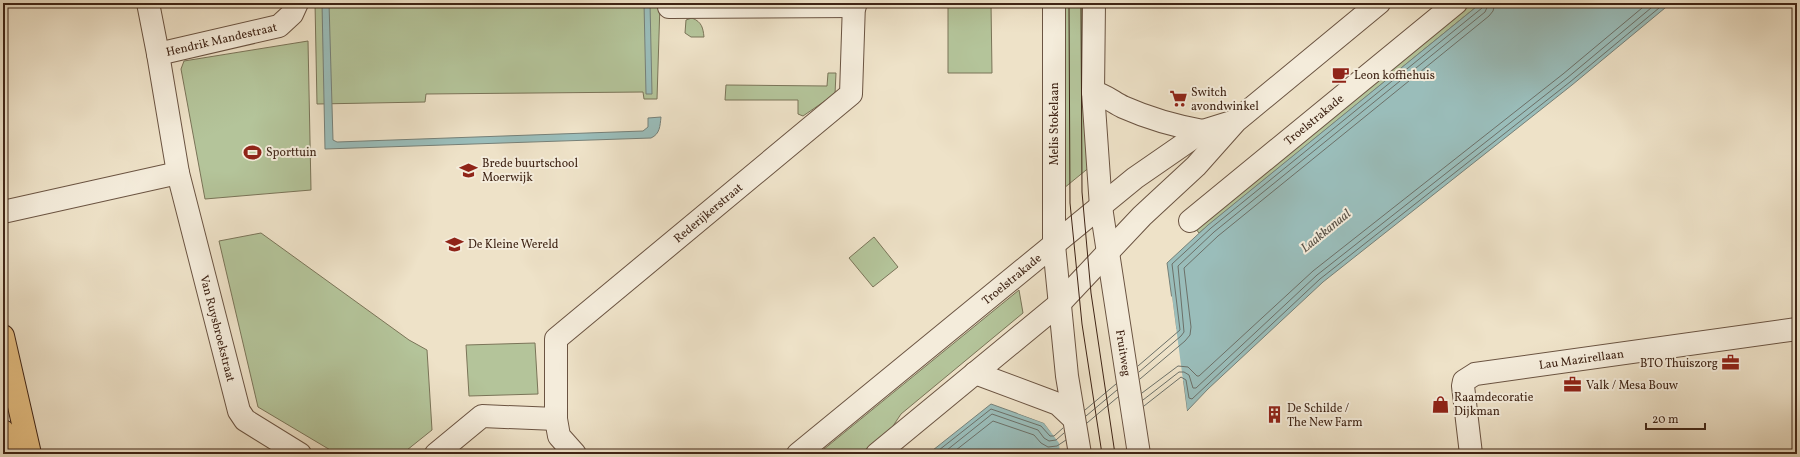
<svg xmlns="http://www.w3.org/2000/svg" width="1800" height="457" font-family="Vollkorn,serif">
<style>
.green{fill:#b4c49a;stroke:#7a7458}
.water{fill:#9abdba;stroke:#768078}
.pier{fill:#eee2c8}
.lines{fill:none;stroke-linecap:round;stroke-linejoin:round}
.shore{stroke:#6c7068;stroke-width:1}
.minor-casing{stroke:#6b5442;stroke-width:24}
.major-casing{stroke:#3f2415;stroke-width:24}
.minor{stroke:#f4ecdb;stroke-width:22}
.major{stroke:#e7c184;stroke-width:22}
.tram{stroke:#3f2415;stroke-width:1}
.labels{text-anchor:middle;stroke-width:4;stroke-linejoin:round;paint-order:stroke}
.street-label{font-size:12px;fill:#3f2415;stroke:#f4ecdb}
.poi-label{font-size:12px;fill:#3f2415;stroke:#f4ecdb;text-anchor:start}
.water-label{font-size:13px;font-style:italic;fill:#5a5247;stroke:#f4ecdb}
</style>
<rect width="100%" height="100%" fill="#eee2c8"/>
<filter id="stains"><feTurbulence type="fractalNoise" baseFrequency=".005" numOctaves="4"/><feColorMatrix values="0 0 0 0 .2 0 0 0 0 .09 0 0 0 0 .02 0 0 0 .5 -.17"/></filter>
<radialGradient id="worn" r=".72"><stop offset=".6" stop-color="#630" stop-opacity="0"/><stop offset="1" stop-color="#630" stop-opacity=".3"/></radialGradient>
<path class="green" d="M315,3H660L657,99H644L643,92L426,94L425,102L317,104Z
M948,3H991L992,73H948Z
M1058,3H1087L1091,166L1058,193Z
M1464,3H1481L1199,233L1192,224Z
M692,18C702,22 703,28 704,37H691L685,33L686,20Z
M308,41L311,190L205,199L181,69L184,61Z
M828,73H836L835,94L803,116L798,114V100H725L726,85L827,86Z
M261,233L409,340L427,350L432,430L402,454H337L258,407L219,241Z
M874,237L898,267L873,287L849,258Z
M1019,290L1023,313L901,414L889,432L862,454H818Z
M535,343L538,394L469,396L466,345Z"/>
<path class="water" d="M322,3H329L333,140L337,142L643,131L648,127V118L661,117C660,126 660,134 651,138L325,149Z
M644,3H650L652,94H646Z
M1481,3H1671L1572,85L1323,282L1208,389L1187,411L1183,381L1087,454H928L991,404L1044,423L1051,432L1176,329L1167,263L1208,225Z"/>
<path class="pier" d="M1172,296L1187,411L1185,412L1181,384L1090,454H1060L1059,443L1044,423L1017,413L1019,412L1045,421L1051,430L1174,328L1170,298Z"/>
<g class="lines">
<path class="shore" d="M1138,366L1180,330L1172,264L1211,228L1482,8L1483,3
M1139,372L1181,336L1184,332L1178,266L1214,232L1485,12L1489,3
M1140,379L1185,341L1190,335L1191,327L1184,268L1218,236L1489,16L1493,11L1495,3
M1142,393L1178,366L1188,367L1197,376H1199L1313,271L1563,74L1648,3
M1143,400L1179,372H1184L1189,375L1193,388H1196L1317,275L1567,78L1657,3
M1144,406L1181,377L1186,380L1189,398L1192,399L1320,279L1570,82L1665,3
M1085,410L1116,384
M1086,416L1117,390
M1087,423L1118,397
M934,454L991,409L1041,426L1050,436H1054L1063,428
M942,454L992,414L1038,430L1044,438L1049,441L1056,440L1064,433
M951,454L993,421L1034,435L1041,443L1048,447L1057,446L1066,440"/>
<defs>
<g id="minor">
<path id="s1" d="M148,3L158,54L178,173L239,411L245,420L300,454"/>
<path d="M669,3V7L855,6"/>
<path d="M1054,3V245L1067,376L1080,454"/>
<path id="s2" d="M1094,3L1093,92L1101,207L1139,454"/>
<path id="s3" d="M158,54L279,26L292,14L297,3"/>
<path d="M1093,92C1105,95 1113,102 1123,107C1150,119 1175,126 1203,131"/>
<path d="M3,212L178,173"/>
<path id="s4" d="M1190,221L1456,3"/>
<path d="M975,373L1058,404L1074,419"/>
<path d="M436,454L482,416L556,419"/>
<path id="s5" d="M575,454L559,436L556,419V339L851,94L854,3"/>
<path id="s6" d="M798,454L1135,178L1203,131L1235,121"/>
<path d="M877,454L1059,304L1142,216L1196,166L1236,121L1379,3"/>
<path id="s7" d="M1471,454L1463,386L1464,381L1475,374L1797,329"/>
</g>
<path id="major" d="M3,336L30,454
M3,431L8,454"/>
</defs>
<use href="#minor" class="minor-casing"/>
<use href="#major" class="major-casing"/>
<use href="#minor" class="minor"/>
<use href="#major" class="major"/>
<path class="tram" d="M1069,3L1070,203L1082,324L1102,454
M1081,3L1082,192L1091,293L1115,454"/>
</g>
<defs>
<symbol id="cafe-bare" viewBox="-9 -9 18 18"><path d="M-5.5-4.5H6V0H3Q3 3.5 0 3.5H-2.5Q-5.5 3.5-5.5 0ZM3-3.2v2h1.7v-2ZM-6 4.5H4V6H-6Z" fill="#8f2418" stroke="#f4ecdb" stroke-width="2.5" paint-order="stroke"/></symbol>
<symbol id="supermarket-bare" viewBox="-9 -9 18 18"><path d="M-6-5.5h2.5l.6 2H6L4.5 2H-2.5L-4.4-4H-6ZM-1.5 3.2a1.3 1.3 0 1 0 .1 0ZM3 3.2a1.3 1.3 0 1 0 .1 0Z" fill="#8f2418" stroke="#f4ecdb" stroke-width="2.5" paint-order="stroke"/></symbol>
<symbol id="stadium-bare" viewBox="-9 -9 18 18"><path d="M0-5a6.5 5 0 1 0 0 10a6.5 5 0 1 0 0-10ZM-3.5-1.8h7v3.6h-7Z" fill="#8f2418" stroke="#f4ecdb" stroke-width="2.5" paint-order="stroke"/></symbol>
<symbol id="school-bare" viewBox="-9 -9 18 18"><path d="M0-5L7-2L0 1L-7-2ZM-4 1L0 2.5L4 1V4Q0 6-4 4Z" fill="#8f2418" stroke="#f4ecdb" stroke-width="2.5" paint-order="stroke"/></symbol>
<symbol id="office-bare" viewBox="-9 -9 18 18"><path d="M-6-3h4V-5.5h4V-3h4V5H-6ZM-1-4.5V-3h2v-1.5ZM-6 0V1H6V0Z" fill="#8f2418" stroke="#f4ecdb" stroke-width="2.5" paint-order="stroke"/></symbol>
<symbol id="shop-bare" viewBox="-9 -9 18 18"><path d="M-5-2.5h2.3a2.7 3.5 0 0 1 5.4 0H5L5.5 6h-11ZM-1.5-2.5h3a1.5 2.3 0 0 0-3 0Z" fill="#8f2418" stroke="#f4ecdb" stroke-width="2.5" paint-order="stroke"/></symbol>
<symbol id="building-bare" viewBox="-9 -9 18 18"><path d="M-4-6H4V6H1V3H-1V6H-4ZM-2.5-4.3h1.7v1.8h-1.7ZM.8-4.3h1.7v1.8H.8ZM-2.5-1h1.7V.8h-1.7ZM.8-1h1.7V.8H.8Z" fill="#8f2418" stroke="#f4ecdb" stroke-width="2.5" paint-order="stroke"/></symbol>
</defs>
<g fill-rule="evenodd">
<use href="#cafe-bare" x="1328" y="62" width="25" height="25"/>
<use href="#supermarket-bare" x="1166" y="86" width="25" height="25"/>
<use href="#stadium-bare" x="240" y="140" width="25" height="25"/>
<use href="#school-bare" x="456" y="158" width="25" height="25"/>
<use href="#school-bare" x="442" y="232" width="25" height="25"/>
<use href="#office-bare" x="1718" y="350" width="25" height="25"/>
<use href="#office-bare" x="1560" y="372" width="25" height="25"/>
<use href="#shop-bare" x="1428" y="392" width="25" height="25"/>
<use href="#building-bare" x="1262" y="402" width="25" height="25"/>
</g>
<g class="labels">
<g class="street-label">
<text dy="4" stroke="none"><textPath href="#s3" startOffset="65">Hendrik Mandestraat</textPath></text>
<text dy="4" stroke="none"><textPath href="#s4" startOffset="160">Troelstrakade</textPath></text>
<text transform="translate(1054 124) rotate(-90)" y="4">Melis Stokelaan</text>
<text dy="4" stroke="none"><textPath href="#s5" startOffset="319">Rederijkerstraat</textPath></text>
<text dy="4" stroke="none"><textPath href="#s6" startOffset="276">Troelstrakade</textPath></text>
<text dy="4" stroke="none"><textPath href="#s1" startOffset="333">Van Ruysbroekstraat</textPath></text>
<text dy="4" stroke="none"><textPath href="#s2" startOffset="352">Fruitweg</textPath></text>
<text dy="4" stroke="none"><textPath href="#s7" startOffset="194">Lau Mazirellaan</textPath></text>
</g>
<g class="poi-label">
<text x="1354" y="79">Leon koffiehuis</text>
<text x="1191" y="96">Switch<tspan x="1191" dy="14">avondwinkel</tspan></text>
<text x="266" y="156">Sporttuin</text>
<text x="482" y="167">Brede buurtschool<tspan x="482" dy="14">Moerwijk</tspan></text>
<text x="468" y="248">De Kleine Wereld</text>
<text x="1718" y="367" text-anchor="end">BTO Thuiszorg</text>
<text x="1586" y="389">Valk / Mesa Bouw</text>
<text x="1454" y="401">Raamdecoratie<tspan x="1454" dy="14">Dijkman</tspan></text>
<text x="1287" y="412">De Schilde /<tspan x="1287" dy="14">The New Farm</tspan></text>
</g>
<g class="water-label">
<text transform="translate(1325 230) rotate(-39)" y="5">Laakkanaal</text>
</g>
</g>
<rect width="1800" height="457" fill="none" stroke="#eee2c8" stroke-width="16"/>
<rect x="4" y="4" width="1792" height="449" fill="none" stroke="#3f2415" stroke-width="2"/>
<rect x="8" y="8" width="1784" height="441" fill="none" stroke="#3f2415"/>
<path d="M1646 423v6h59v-6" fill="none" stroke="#3f2415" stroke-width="2"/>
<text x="1652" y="423" font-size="12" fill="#3f2415" stroke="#f4ecdb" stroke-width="3" paint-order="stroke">20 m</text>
<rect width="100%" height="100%" filter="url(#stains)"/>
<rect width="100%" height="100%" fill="url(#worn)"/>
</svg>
